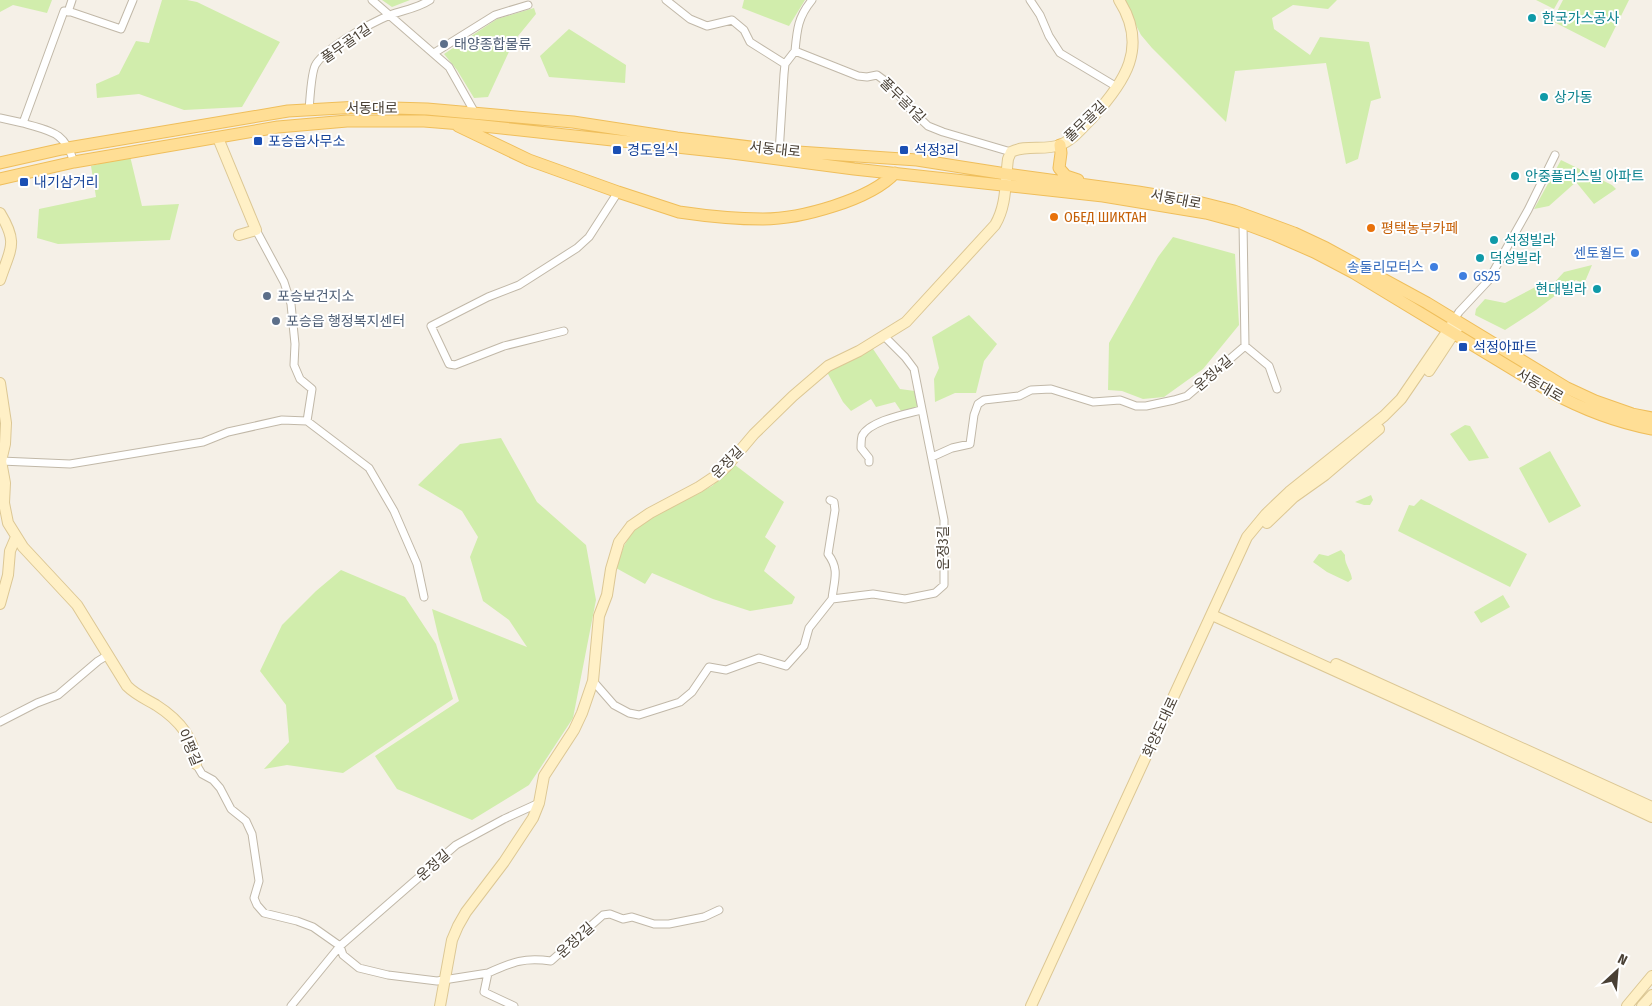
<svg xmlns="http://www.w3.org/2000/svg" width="1652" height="1006" font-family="'Fira Sans Condensed','Noto Sans KR',sans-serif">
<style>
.green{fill:#d1edac}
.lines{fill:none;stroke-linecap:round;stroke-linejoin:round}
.street-casing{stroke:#c1b8a8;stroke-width:9}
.secondary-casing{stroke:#dcc794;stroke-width:12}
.primary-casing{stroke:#efbe5b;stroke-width:13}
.street{stroke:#fff;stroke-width:7}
.secondary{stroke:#fff0c6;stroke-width:10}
.primary{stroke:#ffde95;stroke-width:11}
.culture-dot{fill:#0f9aa8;stroke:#fff;stroke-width:2}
.service-dot{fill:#5c6f8a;stroke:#fff;stroke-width:2}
.transit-dot{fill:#1a4fb4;stroke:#fff;stroke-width:2}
.food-dot{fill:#e8710a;stroke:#fff;stroke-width:2}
.shop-dot{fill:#3f7fe0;stroke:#fff;stroke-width:2}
.labels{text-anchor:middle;stroke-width:4;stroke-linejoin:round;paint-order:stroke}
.culture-label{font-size:14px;fill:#0d838f;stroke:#fff;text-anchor:start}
.street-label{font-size:14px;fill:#494035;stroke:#fff}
.service-label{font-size:14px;fill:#4e5e75;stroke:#fff;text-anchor:start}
.transit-label{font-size:14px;fill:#164399;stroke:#fff;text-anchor:start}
.food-label{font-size:14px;fill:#c56008;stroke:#fff;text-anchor:start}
.shop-label{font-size:14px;fill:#366cbe;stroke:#fff;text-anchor:end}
</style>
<rect width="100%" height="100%" fill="#f5f0e7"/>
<path class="green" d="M0,0H52L47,13L13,5L0,12Z
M162,0H187L197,2L280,42L242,107L184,110L139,94L97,98L96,84L119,74L136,41L149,43Z
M382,0H410L392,7Z
M744,0H805L789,26L742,8Z
M1123,0H1337L1328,9L1293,5L1272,18L1274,29L1310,55L1320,37L1369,42L1381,98L1371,101L1358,159L1346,164L1326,63L1235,71L1226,122L1152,48L1141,35Z
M1536,0H1559L1554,9Z
M1563,0H1629L1605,48L1552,21Z
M534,8L536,14L514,41L488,97L474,98L457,70L444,54L497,19Z
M569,29L626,65L625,83L549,77L540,56Z
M130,156L142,206L179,204L170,240L58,244L37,238L39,209L96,197L91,166Z
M1561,160L1612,185L1616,189L1594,204L1576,182L1549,206L1534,209Z
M1173,237L1235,254L1239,325L1203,369L1164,397L1143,399L1122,391L1108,390L1109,343L1158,257Z
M1592,265L1584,284L1576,280L1536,310L1505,330L1475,315L1476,309L1485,299L1505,303L1543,283L1552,285L1564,272Z
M969,315L997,344L984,361L976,393H955L935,402L934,379L939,368L932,337Z
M867,340L900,389L915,391L918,407L901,411L895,402L876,407L871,399L851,411L843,402L827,372Z
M1465,425L1470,426L1489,458L1469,461L1450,434Z
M501,438L537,502L586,545L596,600L573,718L529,785L472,820L397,789L375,756L459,701L439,639L432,609L527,647L509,620L483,601L470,557L478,537L462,511L418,485L460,444Z
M1550,451L1581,506L1549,523L1519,468Z
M735,465L784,502L765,537L776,546L764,571L795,597L792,604L750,611L713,599L652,573L645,584L616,568L624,546L634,529L658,514L712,486Z
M1371,495L1373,500L1370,505H1364L1355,502Z
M1421,499L1527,554L1510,587L1398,531L1409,505L1414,506Z
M1341,550L1345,555C1344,564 1351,570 1352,579L1348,582L1327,572L1313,562L1319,554L1328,556Z
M341,570L405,597L436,644L453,699L343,773L287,765L264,769L289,742L286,705L260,671L282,625L316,591Z
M1503,595L1510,607L1481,623L1474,612Z"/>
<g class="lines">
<defs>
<path id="street" d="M372,0L449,67L475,113
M666,0L690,19L707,26L732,20L744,30L750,42L785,64
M1030,0L1040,15L1049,36L1060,53L1117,87
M68,12L72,0
M795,51C797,29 798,17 812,0
M434,53L495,15L528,5
M309,110C310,100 311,71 316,64C328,46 371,23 390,15C404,10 418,8 430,0
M0,118L23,123
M779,153L784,74L785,64L795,51L858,76L867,77L877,75L892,86L908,107L928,126L943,132L1011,152
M74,162C64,131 52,132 23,123L64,11L71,12L121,29L133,0
M256,230L284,282L291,304L295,344L294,365L300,379L312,389L307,421
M1454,320L1459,312L1488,281L1528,210L1555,155
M564,331L504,346L455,365L449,364L431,326L488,297L519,285L577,248L589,237L618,192
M1245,346L1269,366L1277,389
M932,457L952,448L970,444L974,415L978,404L984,400L1019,396L1031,390L1051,389L1093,402L1120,400L1136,406H1146L1174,400L1187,396L1245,346L1243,223
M1,461L70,464L203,442L228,432L282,420L307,421L369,468L394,511L417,564L424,597
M869,462V458L861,448C861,445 861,440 862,436C869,421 906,414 921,410
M830,500L834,502L835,510L828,554C840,570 834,580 832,599
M593,681L614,705L629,713L639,715L680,702L692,692L709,667L726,670L759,658L786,666L804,646L809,628L832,599L873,594L905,599L935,593L944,585V520L914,369L905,357L884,336
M0,722L37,703L58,695L98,661L108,655
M196,764L202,774L213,780L220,788L231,809L246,821L252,834L259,881L254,898L257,905L264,913L297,921L313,927L340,946L343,955L359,968L388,975L437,981L488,973L484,992L514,1006
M488,973C513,962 524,957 551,961L603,915L610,914L623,919L632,917L654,924H669L704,917L719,910
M291,1006L340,946L456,845L504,819L539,803"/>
<path id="secondary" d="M218,138L256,230L239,235
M0,213C19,244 10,249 0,280
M1429,371L1458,327
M0,383L6,423L5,444L1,461L5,483L4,503L8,523L23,547L77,605L127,686C136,695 146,699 156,705C178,719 195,738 196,764
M1267,523L1294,497L1325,475L1379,429
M0,604L8,575L10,551L16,537
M1212,615L1470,732L1652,817
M1336,664L1652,807
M440,1006L452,940L458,926L466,912L504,862L533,818L539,803L544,776L574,730L582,713L593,681L599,616L607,595L611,569L619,542L631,526L650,513L699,487L717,475L727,466L754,434L793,396L828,366L859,351L906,322L995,225C1007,205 1005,182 1008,159L1011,152C1026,144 1044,151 1060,145C1073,140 1083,127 1092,118C1125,82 1149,47 1119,0
M1031,1006L1247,537L1266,514L1289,492L1384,416L1401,399L1453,323
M1627,1006L1652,976
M1642,1006L1652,995"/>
<path id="primary" d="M458,126L529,160L618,192L679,212C706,216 736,219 763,219C800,219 870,200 895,173
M1060,145L1061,153L1059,168L1066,176L1078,180
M0,163L62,149L288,111L359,107L427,109L573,122L677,138L783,151L917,160L1006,174L1138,192L1198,202L1234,211L1294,233L1326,248L1427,303L1567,388L1595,401L1632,414L1652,418
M0,179L74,162L278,127L347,121H424L474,125L732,153L854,169L1103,196L1206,213L1243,223L1275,235L1314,252L1354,273L1549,391C1582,409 1615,422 1652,429"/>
</defs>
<use href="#street" class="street-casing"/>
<use href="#secondary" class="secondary-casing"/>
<use href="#primary" class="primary-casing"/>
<use href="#street" class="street"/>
<use href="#secondary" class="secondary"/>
<use href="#primary" class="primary"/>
</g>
<g class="culture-dot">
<circle cx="1532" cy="18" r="5"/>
<circle cx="1544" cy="97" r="5"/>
<circle cx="1515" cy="176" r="5"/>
<circle cx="1494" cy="240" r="5"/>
<circle cx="1480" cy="258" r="5"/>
<circle cx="1597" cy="289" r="5"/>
</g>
<g class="service-dot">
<circle cx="444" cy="44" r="5"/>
<circle cx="267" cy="296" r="5"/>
<circle cx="276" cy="321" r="5"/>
</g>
<g class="transit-dot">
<rect x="253" y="136" width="10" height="10" rx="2.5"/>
<rect x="612" y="145" width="10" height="10" rx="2.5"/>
<rect x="899" y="145" width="10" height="10" rx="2.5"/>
<rect x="19" y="177" width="10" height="10" rx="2.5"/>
<rect x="1458" y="342" width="10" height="10" rx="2.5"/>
</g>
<g class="food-dot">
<circle cx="1054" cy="217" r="5"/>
<circle cx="1371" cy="228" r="5"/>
</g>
<g class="shop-dot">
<circle cx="1635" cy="253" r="5"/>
<circle cx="1434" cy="267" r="5"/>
<circle cx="1463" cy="276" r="5"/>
</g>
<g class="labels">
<g class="culture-label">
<text x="1542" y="23">한국가스공사</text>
<text x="1554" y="102">상가동</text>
<text x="1525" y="181">안중플러스빌 아파트</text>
<text x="1504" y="245">석정빌라</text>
<text x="1490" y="263">덕성빌라</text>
<text x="1587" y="294" text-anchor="end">현대빌라</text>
</g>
<g class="street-label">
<text transform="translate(346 43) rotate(-35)" y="5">풀무골1길</text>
<text transform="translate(903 100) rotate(45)" y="5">풀무골1길</text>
<text x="372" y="113">서동대로</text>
<text transform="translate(1085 121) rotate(-44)" y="5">풀무골길</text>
<text transform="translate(775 149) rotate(6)" y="5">서동대로</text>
<text transform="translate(1176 199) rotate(11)" y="5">서동대로</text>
<text transform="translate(1213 373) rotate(-41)" y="5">운정4길</text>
<text transform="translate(1540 385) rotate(30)" y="5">서동대로</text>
<text transform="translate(727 462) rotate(-45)" y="5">운정길</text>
<text transform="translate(943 548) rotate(-90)" y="5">운정3길</text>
<text transform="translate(1160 727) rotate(-65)" y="5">화양도대로</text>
<text transform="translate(190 747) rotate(67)" y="5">이평길</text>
<text transform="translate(433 865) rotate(-41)" y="5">운정길</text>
<text transform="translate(575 940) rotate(-42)" y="5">운정2길</text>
</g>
<g class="service-label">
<text x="454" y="49">태양종합물류</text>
<text x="277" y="301">포승보건지소</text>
<text x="286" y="326">포승읍 행정복지센터</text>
</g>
<g class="transit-label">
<text x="268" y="146">포승읍사무소</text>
<text x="627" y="155">경도일식</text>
<text x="914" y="155">석정3리</text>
<text x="34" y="187">내기삼거리</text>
<text x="1473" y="352">석정아파트</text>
</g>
<g class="food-label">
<text x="1064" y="222">ОБЕД ШИКТАН</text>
<text x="1381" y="233">평택농부카페</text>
</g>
<g class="shop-label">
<text x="1625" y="258">센토월드</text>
<text x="1424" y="272">송둘리모터스</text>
<text x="1473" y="281" text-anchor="start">GS25</text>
</g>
</g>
<g transform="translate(1617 971) rotate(26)" stroke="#ffffff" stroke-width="4" paint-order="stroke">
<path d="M0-4L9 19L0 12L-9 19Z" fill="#494035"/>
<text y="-8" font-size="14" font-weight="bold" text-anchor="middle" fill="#494035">N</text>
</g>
</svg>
